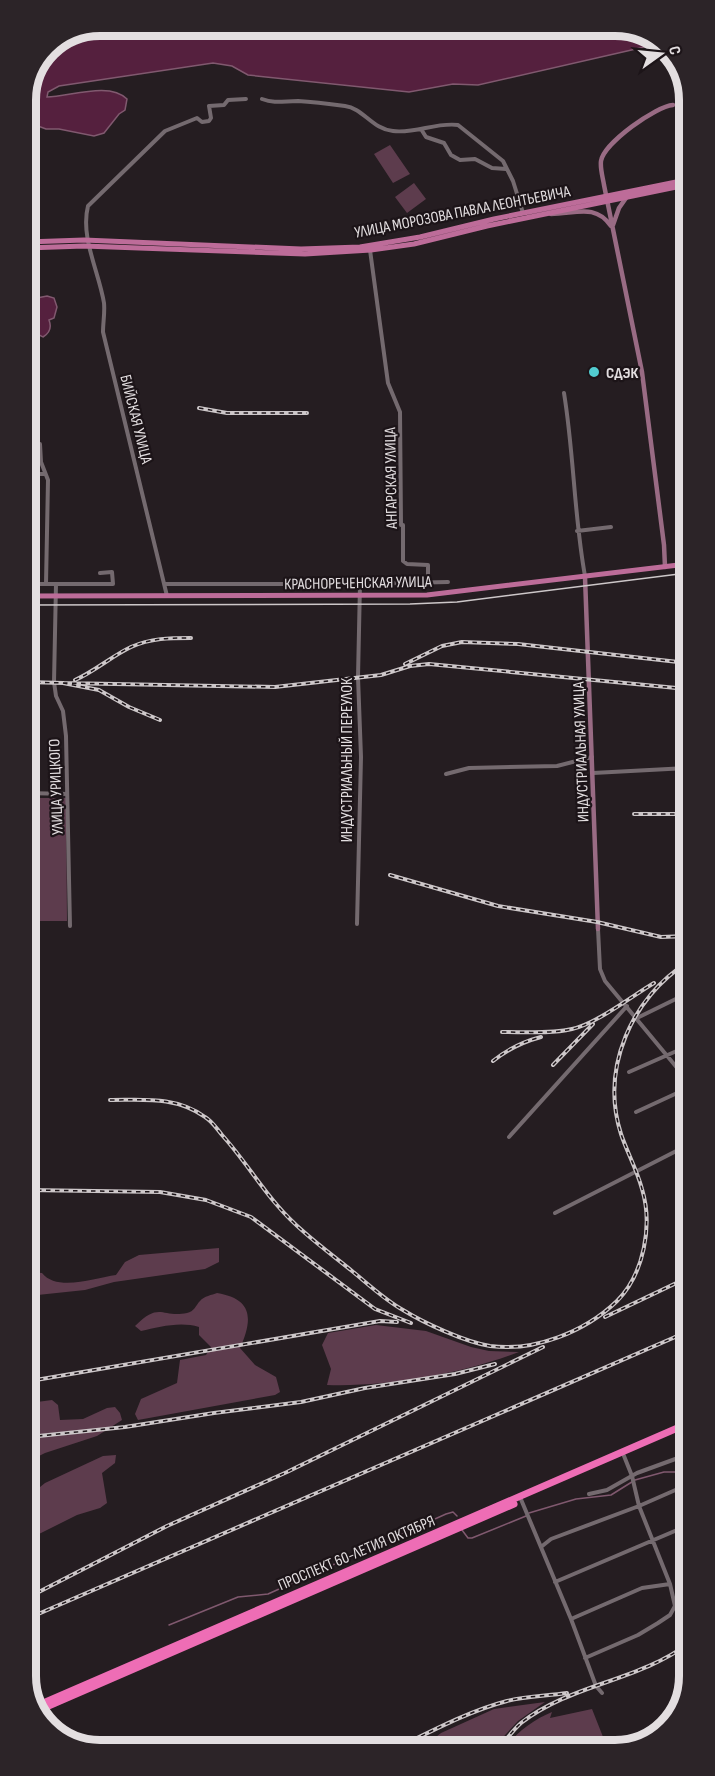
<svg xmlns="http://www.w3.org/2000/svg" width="715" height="1776" font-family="'Sofia Sans Condensed',sans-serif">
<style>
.green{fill:#5d3c4d}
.water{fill:#55203e;stroke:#80596f;stroke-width:1.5}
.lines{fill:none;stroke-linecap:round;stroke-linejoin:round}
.stream{stroke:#80596f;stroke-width:1.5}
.street{stroke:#746a6f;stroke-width:4}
.secondary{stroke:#996b84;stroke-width:4.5}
.primary{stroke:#bd6c99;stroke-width:5}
.highway{stroke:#ee6db5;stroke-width:7}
.tram{stroke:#cdc7c9;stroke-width:1.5}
.rail-casing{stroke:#cdc7c9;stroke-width:4}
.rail{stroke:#1c1418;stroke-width:1.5;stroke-dasharray:4.5;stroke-linecap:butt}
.poi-dot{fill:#52ccd0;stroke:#1c1418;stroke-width:2}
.labels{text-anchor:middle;stroke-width:4.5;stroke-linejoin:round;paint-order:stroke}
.street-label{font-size:16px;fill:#e3dee0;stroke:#1c1418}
.poi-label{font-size:16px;font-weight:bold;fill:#e3dee0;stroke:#1c1418;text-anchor:start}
.rim{fill:none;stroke:#e3dee0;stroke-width:8}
</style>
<rect width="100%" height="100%" fill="#251d21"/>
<path class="green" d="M390,145L410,174L393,183L374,154Z
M414,183L426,199L407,213L395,197Z
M27,798H66L67,921H28Z
M219,1248V1262L205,1269L114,1282L85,1290L28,1296V1272L42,1273C57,1292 95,1278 116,1275L125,1262L139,1255Z
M217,1293C253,1299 253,1319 240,1348L255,1365L276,1377L280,1392L275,1395L138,1420L135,1414L141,1399L177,1383L180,1360L206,1355L211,1347L199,1335V1327C180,1321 159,1327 141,1331L135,1326C160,1301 161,1318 187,1313C194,1312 196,1305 200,1301C204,1296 212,1295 217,1293Z
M376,1325L426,1331L471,1347L489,1351L519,1352C461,1374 389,1387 327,1385L331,1369L322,1345L328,1333Z
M29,1391L30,1399L37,1402L52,1400L58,1405L60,1420L83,1419L107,1408L115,1407L120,1413L122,1420L97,1436L45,1453L29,1461Z
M116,1455L115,1463L102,1473L107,1503L100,1508L77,1515L29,1539V1496L45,1483L103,1456Z
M545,1702L518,1721L493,1748H422L441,1733L494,1709Z
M592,1709L607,1747L506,1748C516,1732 535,1719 552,1712L550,1718Z"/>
<path class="water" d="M100,26H620L662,43L478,85L453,84L409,92L248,75L232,66L213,63L59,86L48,92L47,97C69,97 109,81 127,99L125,110L119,114L104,133L94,136L59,129H46L38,126L33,122L32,118V95H29L26,110V96L48,47Z
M47,296L54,298L57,307L54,318L49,320C52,328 50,333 43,337L31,331L30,326L32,320L29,305L37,298Z"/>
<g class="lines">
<path class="stream" d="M529,1513L576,1499L611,1495L635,1480L664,1472H675L689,1482
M462,1530L468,1538H472L526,1516
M169,1625L238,1597L268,1594L446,1514L453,1512L457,1516"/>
<path class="street" d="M262,99C275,104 284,101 298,101C314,102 330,104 345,106C363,108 372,129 393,131C415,134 436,122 458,125L503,161L513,181L523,213
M421,129L426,137L444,143L451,155L460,160L475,159L492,168L506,169
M370,250L388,383L400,412L401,525H403V561L407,564L428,565V584
M564,393C574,454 574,516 585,576
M40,444L41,462L48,480L46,584H56L54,682L56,696L63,711L66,736L70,926
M27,474H45
M577,531L611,527
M27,584H46
M56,584H113L112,572L100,573
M165,584H360L448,582
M167,596L103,332C103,323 105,312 104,303C99,272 80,237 88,206L165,131L197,118L202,122L209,121L211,118L209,106L224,105L228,100L246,99
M593,773L687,768
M446,774L469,768L557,766L592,757
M27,793L67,794
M357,924L361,757L358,677L360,584
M598,929L600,969L605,981L688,1081
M637,1018L688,993
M629,1072L688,1046
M636,1112L688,1088
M509,1137L627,1006
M555,1213L688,1145
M624,1456L632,1476L639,1506L670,1584L675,1606
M589,1494L607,1490L637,1473L689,1454
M520,1497L571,1619L596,1686L602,1693
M541,1547L551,1539L639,1506L680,1488
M555,1582L689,1525
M571,1619L642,1588L670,1584
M585,1658L638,1635L658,1623L670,1615L675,1606L689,1599"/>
<path class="secondary" d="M551,214C575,214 595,203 611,226
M613,225L619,208L626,198
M665,567L664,545L642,372L604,185C603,178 600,169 601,161C604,143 656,106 673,105
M585,577L598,929"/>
<path class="primary" d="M26,242L84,240L301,249L360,247L420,237L494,219L686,180
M26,248L84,246L305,254L371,250L414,244L487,226L686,185
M27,596L427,595L687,564"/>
<path class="highway" d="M34,1707L689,1423
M37,1711L514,1504"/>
<path class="tram" d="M27,605L410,604L457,602L687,573"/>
<defs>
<path id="rail" d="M199,408L227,413H307
M405,664L442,646L462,642L518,644L687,663
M75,680C95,671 112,656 131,647C151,638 170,638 191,638
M27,682L63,683L99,690L129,707L160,720
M63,683L275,687L381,675L410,666L429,664L687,689
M634,814H687
M390,875L498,906L597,922L661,937L688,936
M502,1032C525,1032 550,1034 572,1029C596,1024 632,996 654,983
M493,1061C508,1049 522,1042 541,1037
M553,1065L593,1024
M110,1100C144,1100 176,1096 205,1117C212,1121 217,1129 222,1135C242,1157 258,1183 277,1205C298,1230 326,1250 352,1271C368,1284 385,1300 403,1310C424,1323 465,1342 490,1346C534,1352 585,1332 617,1301C644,1274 653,1225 642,1189C637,1170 627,1152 621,1134C600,1068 632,997 688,962
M28,1190L160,1192L206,1200L251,1217L375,1309L411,1323
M605,1317L689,1277
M30,1381L380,1321L397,1322
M29,1437L125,1427L214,1413L301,1402L365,1388L455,1374L495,1364
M29,1597L167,1526L287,1472L543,1347
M29,1618L689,1331
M397,1748C432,1731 469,1711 507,1701C526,1696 547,1696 567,1693
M499,1748C506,1740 513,1730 521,1723C571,1684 639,1681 689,1643"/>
</defs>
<use href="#rail" class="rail-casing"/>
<use href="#rail" class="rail"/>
</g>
<circle class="poi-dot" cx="594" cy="372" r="6"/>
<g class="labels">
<g class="street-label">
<text transform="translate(462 211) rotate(-11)" y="6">УЛИЦА МОРОЗОВА ПАВЛА ЛЕОНТЬЕВИЧА</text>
<text transform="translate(137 419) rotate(76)" y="6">БИЙСКАЯ УЛИЦА</text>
<text transform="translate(390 478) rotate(-91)" y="6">АНГАРСКАЯ УЛИЦА</text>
<text transform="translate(358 582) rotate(-1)" y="6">КРАСНОРЕЧЕНСКАЯ УЛИЦА</text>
<text transform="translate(580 752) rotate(-92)" y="6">ИНДУСТРИАЛЬНАЯ УЛИЦА</text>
<text transform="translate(346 760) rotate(-90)" y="6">ИНДУСТРИАЛЬНЫЙ ПЕРЕУЛОК</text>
<text transform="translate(55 787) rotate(-92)" y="6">УЛИЦА УРИЦКОГО</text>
<text transform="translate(356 1552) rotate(-23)" y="6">ПРОСПЕКТ 60-ЛЕТИЯ ОКТЯБРЯ</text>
</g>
<g class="poi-label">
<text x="606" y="378">СДЭК</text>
</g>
</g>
<path d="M0 0H715V1776H0ZM100 36H615A64 64 0 0 1 679 100V1676A64 64 0 0 1 615 1740H100A64 64 0 0 1 36 1676V100A64 64 0 0 1 100 36Z" fill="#2c2428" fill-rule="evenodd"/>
<path class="rim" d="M100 36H615A64 64 0 0 1 679 100V1676A64 64 0 0 1 615 1740H100A64 64 0 0 1 36 1676V100A64 64 0 0 1 100 36Z"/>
<g transform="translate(661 54) rotate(75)" stroke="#1c1418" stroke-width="4.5" paint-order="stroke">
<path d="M0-4.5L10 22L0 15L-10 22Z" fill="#e3dee0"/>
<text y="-9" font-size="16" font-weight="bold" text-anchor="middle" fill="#e3dee0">С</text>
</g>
</svg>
